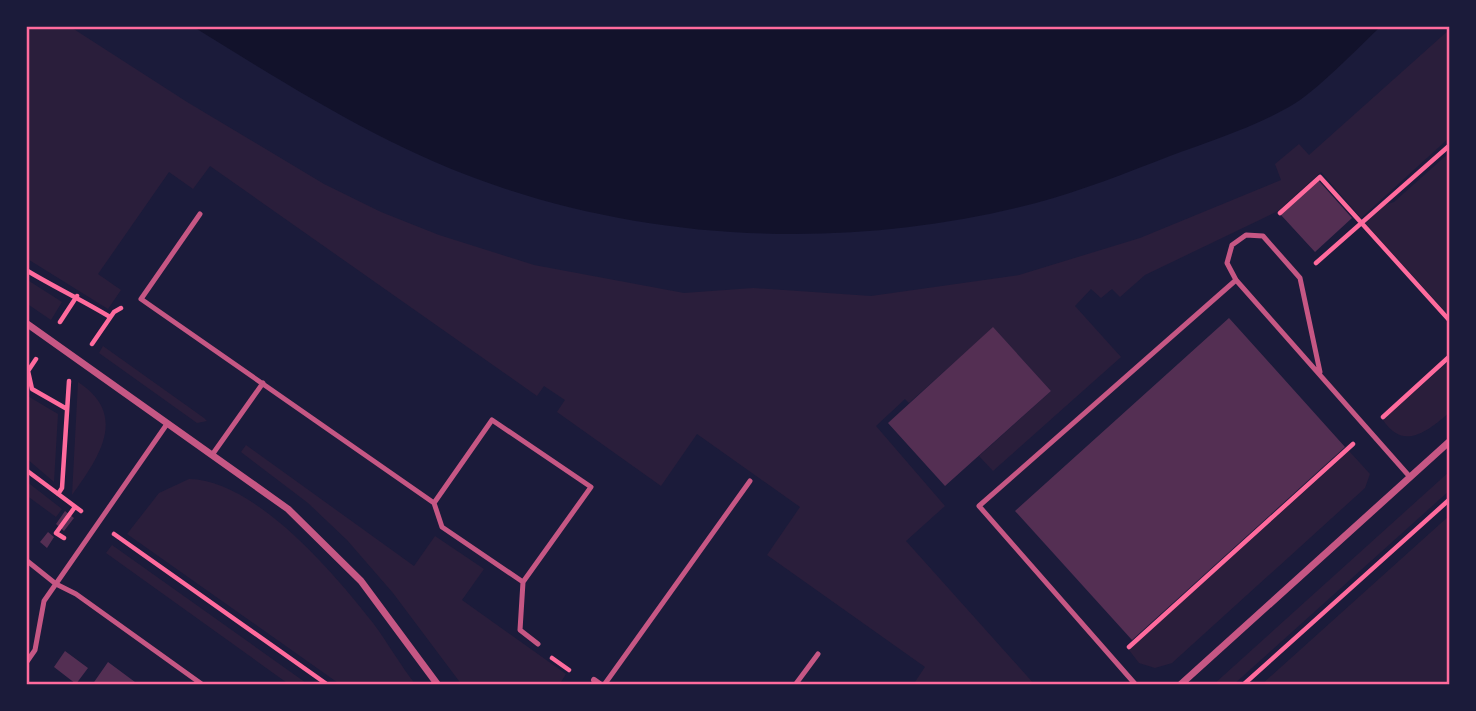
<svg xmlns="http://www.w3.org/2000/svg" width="1476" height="711" font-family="'Work Sans',sans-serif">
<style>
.green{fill:#2a1e3b}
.water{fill:#12122b}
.building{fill:#542f53}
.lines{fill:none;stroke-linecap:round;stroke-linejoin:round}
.path{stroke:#ff6b9d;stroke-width:4.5}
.service{stroke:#c65784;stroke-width:5}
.pedestrian{stroke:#c65784;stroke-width:6}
.minor{stroke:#c65784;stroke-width:7}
.neatline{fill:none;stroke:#ff6b9d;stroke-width:2.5}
</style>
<rect width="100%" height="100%" fill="#1b1b3a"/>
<path class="green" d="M26,26H69L187,102L324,184L381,212L439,235L534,265L684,293L753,288L871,296L1019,275L1140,238L1281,180L1275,164L1299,144L1309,155L1450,29V137L1361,218L1321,172L1278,211L1145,275L1120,297L1112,289L1101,298L1091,289L1075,306L1121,357L993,471L979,456L1051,391L993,328L909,403L905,399L876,426L945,506L906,541L1035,685H913L925,667L767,555L800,507L697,434L661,486L557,412L565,400L544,386L537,396L210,166L193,189L169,172L98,274L121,290L108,309L26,258Z
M1450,152V317L1365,223L1385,205L1394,202Z
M26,279L62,302L51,320L26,303Z
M103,346L204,418L207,421L197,423L99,353Z
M1450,360V412C1429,430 1404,452 1383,420Z
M78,382C129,415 99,457 72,495Z
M26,395L58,414L54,482L26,458Z
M246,445L414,566L435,536L484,569L462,600L566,674L559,685H462L393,593L347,540L308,503L241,452Z
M1349,451L1370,474L1365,488L1172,663L1155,668L1139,663L1129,650Z
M1450,471V490L1233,685H1213Z
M189,479C255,480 334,573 373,623C388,643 400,665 416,685H341L127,534L159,493Z
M26,481L62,509L56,517L26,495Z
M1450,515V685H1261Z
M112,545L309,685H290L106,553Z"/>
<path class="water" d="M192,26H1381C1358,48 1315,93 1289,107C1252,128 1210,141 1170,156C1126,173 1081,191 1036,203C862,249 670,244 500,187C389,150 291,87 192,26Z"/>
<path class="building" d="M1319,181L1352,218L1315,252L1281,215Z
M1229,318L1345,447L1132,640L1015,511Z
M993,327L1051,391L945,486L888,423Z
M65,511L74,518L64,531L56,524Z
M48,532L54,537L47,548L40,542Z
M65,651L88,668L76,684L54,667Z
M108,662L139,685H92Z"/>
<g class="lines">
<path class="path" d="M1280,213L1320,177L1450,321
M1316,263L1450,145
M26,270C54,287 82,300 110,317
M60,322L77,296
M92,344L114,312L121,308
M36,359L28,371L32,389L67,409
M1383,417L1450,356
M26,470L81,511
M58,494L62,488L69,381
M114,534L328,685
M64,538L56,533L75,507
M1129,647L1353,444
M552,658L569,670
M1243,685L1450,499"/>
<path class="service" d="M200,214L141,299L434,503L442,527L523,582L591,487L492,420L434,503
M1236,280L1227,263L1232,245L1246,235L1263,236L1300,278L1320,372
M212,455L263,383
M26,560L56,584L76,594L203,685
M523,582L520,630L538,644
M26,663L35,650L44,601L167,424
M604,685L750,481
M795,685L818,654
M1136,685L979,506L1236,280L1410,477"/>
<path class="pedestrian" d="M594,680L601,685"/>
<path class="minor" d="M26,323L288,509L361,581L438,685
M1180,685L1450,441"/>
</g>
<rect width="1476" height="711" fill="none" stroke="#1b1b3a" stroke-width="56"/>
<rect x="28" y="28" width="1420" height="655" class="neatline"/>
</svg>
